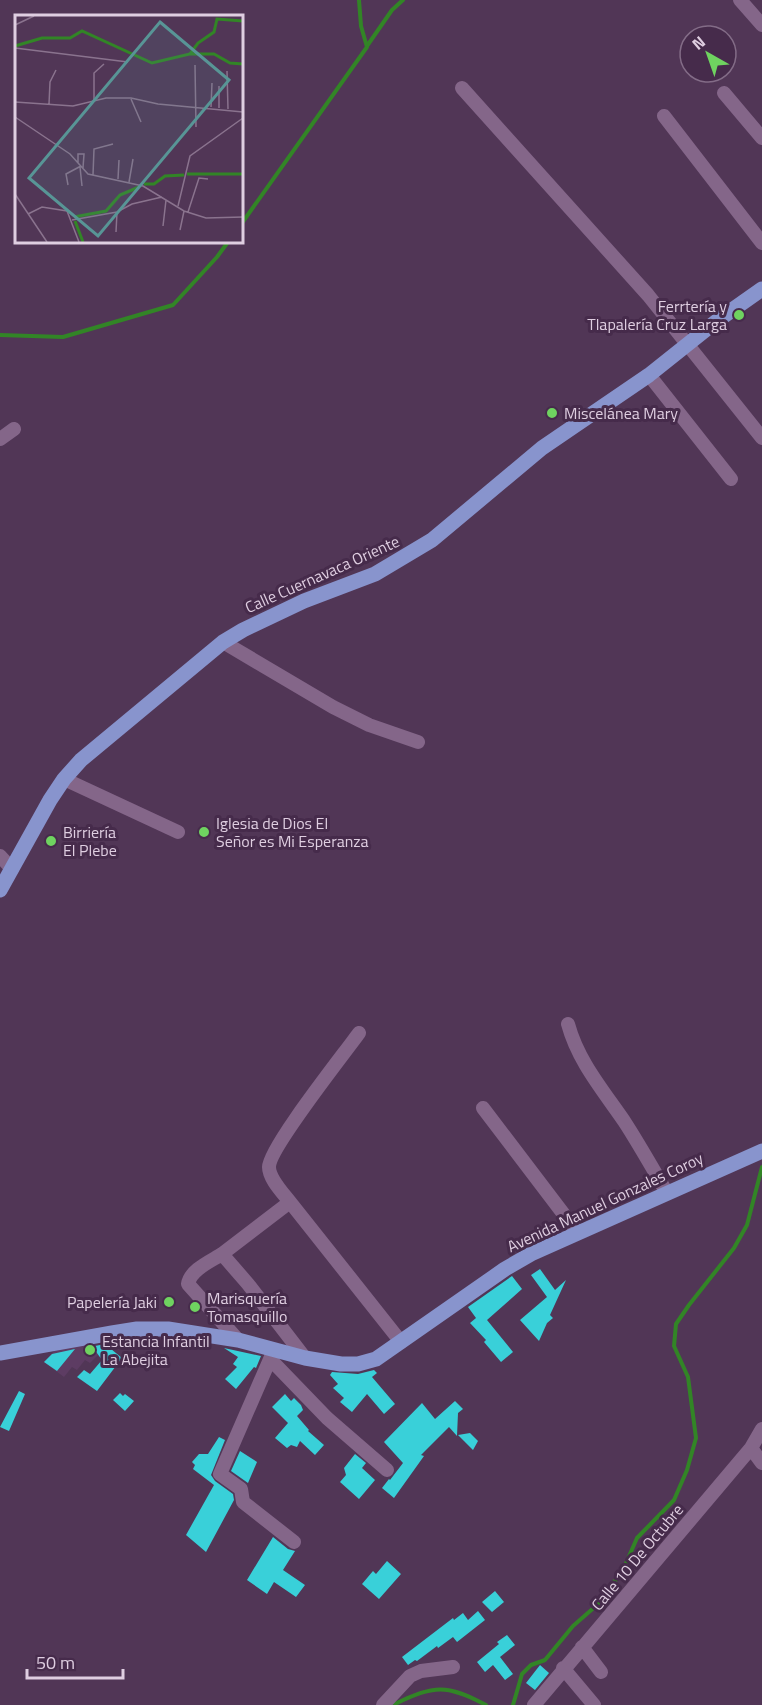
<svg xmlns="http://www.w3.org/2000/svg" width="762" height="1705" font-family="'Titillium Web',sans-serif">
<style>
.built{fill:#5d3c63}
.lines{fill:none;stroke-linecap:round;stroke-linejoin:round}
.stream{stroke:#328526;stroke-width:4}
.building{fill:#39d0d9}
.minor{stroke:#846689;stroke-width:14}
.major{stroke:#8894cd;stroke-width:15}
.poi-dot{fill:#6fd360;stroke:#462b4b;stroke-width:2}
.labels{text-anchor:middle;stroke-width:6;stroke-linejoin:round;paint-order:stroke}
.poi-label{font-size:16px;fill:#dfcee1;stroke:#462b4b;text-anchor:start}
.street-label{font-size:16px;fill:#dfcee1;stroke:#462b4b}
.inset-river{fill:none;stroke:#328526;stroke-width:3}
.inset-road{fill:none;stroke:#8a738e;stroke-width:1.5}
.view{fill:#589596;fill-opacity:0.15;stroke:#589596;stroke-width:3}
.inset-edge{fill:none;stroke:#dfcee1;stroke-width:3}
</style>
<rect width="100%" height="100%" fill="#513656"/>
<path class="built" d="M90,1343L98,1355L90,1363L85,1360L77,1370L72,1367L64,1377L44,1362L57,1348Z"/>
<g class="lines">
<path class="stream" d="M367,46L392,10L403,0
M242,223L367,47L361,26L359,0
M0,335L63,337L173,305L217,257L228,242
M395,1704C434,1685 447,1684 486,1705
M513,1705L522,1674L531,1665L545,1660L573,1626L597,1605L623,1570L637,1538L674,1500L687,1470L696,1438L688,1377L674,1346L676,1324L689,1305L734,1248L747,1225L762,1167"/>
</g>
<path class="building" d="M540,1269L555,1290L566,1280L550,1315L553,1318L547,1323L539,1341L520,1320L547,1297L531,1275Z
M512,1276L522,1289L487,1320L513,1352L501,1362L484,1342L486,1340L470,1323L476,1318L468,1307Z
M105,1344L122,1358L97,1391L77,1377L84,1370L90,1374L102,1360L94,1349L95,1346Z
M224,1348L261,1356L256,1368L254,1367L236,1389L225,1379L237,1367L233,1364L238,1357Z
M75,1349L57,1371L44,1362L52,1354Z
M374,1370L377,1373L372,1377L395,1404L384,1414L367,1394L352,1412L340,1402L344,1398L333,1388L338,1384L330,1375L332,1372L358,1374Z
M19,1391L25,1394L9,1431L0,1427Z
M120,1393L123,1396L125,1394L134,1401L125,1411L113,1400Z
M285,1394L291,1401L294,1398L301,1405L303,1410L297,1416L309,1430L308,1431L324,1445L315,1455L300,1441L297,1447L291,1445L287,1448L275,1438L288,1423L272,1407Z
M455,1401L463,1409L458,1413L457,1436L449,1427L421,1455L424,1456L394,1498L382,1488L389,1479L390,1480L403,1463L384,1442L422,1403L435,1419Z
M470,1433L478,1441L473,1450L458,1435Z
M219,1437L225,1440L211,1475L215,1481L233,1494L234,1500L206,1552L186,1535L214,1485L193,1469L195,1465L192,1462L199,1454H208Z
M240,1451L257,1462L248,1483L231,1471Z
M355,1454L366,1463L362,1468L375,1480L359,1499L340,1482L346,1475L344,1468Z
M273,1537L288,1549L295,1551L283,1570L305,1585L296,1597L274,1582L267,1594L247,1580Z
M387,1561L401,1574L379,1599L362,1584L373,1571L376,1574Z
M495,1591L504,1602L492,1612L482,1602Z
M478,1611L485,1620L457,1642L453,1637L438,1648L437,1646L417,1661L415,1660L408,1665L402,1657L453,1618L454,1620L463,1613L468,1620Z
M507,1635L515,1645L500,1657L513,1674L505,1680L493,1665L485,1672L477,1662L499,1644L497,1642Z
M540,1665L549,1673L535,1690L526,1683Z"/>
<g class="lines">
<path class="minor" d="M740,0L762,25
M462,88L648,295L762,438
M724,93L762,138
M664,116L762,243
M649,375L731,479
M0,439L14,429
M223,642L333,707L369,725L418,742
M64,779L178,832
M0,856L12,869
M568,1024C578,1061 602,1089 624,1121C639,1144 653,1169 667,1193
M359,1033C344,1054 269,1148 269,1167C269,1179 283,1193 290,1202L401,1342
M483,1108L578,1233
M222,1254L290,1202
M238,1340L188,1284C190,1270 211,1261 222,1254L248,1284L305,1358
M274,1350L220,1474L241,1489L243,1502L294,1542
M271,1360L327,1418L387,1470
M751,1448L762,1463
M582,1647L601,1672
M563,1668L594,1705
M383,1705L410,1676L421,1671L453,1667
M534,1705L751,1448L762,1429"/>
<path class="major" d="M0,890L50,800L64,779L81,760L223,642L243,630L304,601L375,574L432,540L542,448L649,375L718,320L762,289
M0,1353L112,1333L137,1329H168L238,1340L305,1358L341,1364H358L376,1359L505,1269L531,1254L762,1151"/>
</g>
<g class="poi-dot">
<circle cx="739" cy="315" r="6"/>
<circle cx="552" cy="413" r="6"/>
<circle cx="204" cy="832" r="6"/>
<circle cx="51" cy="841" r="6"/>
<circle cx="169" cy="1302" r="6"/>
<circle cx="195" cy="1307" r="6"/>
<circle cx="90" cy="1350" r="6"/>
</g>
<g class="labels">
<g class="poi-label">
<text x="727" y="312" text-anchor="end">Ferrtería y<tspan x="727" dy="18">Tlapalería Cruz Larga</tspan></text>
<text x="564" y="419">Miscelánea Mary</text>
<text x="216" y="829">Iglesia de Dios El<tspan x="216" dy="18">Señor es Mi Esperanza</tspan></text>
<text x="63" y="838">Birriería<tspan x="63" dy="18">El Plebe</tspan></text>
<text x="207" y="1304">Marisquería<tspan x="207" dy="18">Tomasquillo</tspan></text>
<text x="157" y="1308" text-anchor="end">Papelería Jaki</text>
<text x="102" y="1347">Estancia Infantil<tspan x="102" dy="18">La Abejita</tspan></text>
</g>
<g class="street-label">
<text transform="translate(322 574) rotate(-24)" y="6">Calle Cuernavaca Oriente</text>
<text transform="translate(605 1202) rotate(-25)" y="6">Avenida Manuel Gonzales Coroy</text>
<text transform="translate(637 1557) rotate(-50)" y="6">Calle 10 De Octubre</text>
</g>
</g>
<g transform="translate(15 15)">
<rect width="228" height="228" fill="#513656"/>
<path class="inset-river" d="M0,31L27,23H55L67,16L137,48L175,39L183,28L199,17L202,4L228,6M175,39H199L215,48L228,49M172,159H228M129,169H139L150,161L169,160M59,202L91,196L105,180L124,172M60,206L68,227"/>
<path class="inset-road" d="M0,10L19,1M0,33L113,47M180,50L181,112M212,56L213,94M204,71V93M116,84L126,107M79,85V58L89,49M0,87L58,91L91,83H116L143,89L228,97M34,89L35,67L41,55M196,92L197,68M0,102L55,139L73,159L128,171L169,196L191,203L228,202M63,148V139H69L68,153M65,152L67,171M78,160L79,134L98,129M103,164L104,145M114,167L118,144M53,170L51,159L66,151M0,179L32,227M163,191L175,141L228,103M173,197L184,163L193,164M13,199L27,192L52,196L64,227M57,205L102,197L117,189L147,182M148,211L151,185M165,215L169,196M101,217L102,197"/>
<path class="view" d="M145,7L214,65L83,221L14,163Z"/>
<rect width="228" height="228" class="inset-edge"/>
</g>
<g transform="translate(708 54) rotate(320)"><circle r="28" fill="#462b4b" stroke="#836c87" stroke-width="1.5"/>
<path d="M0-4.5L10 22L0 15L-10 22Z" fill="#6fd360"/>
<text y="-9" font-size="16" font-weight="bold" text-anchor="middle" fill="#dfcee1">N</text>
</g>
<path d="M27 1669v9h96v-9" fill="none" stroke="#dfcee1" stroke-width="3"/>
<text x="36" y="1669" font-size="18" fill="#dfcee1" stroke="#462b4b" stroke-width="4.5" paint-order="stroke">50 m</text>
</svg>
